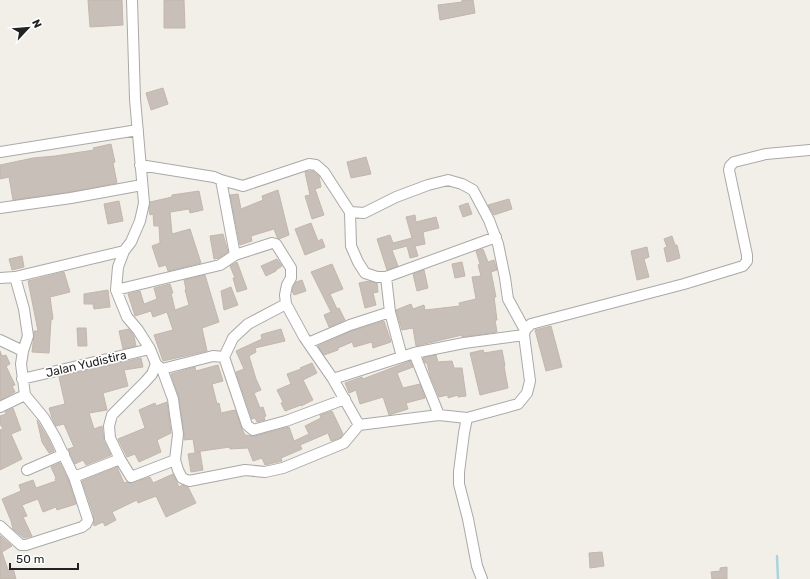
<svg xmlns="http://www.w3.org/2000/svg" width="810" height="579" font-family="Rubik,sans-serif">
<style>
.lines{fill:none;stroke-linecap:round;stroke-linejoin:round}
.stream{stroke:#aad3df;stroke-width:2.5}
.building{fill:#c7bfb8;stroke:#c4b6ab}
.minor-casing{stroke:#a9a9a9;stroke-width:12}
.minor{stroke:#fff;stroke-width:10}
.labels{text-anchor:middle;stroke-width:3.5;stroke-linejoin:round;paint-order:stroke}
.street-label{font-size:12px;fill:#222;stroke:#fff}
</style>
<rect width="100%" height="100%" fill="#f2efe9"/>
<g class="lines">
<path class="stream" d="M777,556L778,579"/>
</g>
<path class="building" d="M88,0H122L123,25L90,27Z
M164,0H184L185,28H164Z
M462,0H473L475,13L440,20L438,5L462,2Z
M163,88L168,104L151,110L146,93Z
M111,144L115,162L113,163L117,183L70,192L13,200L9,177L0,179V165L33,158L55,156L94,150L93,148Z
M366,157L371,174L351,178L347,162Z
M310,171H313L319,176L321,187L315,189L324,215L312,219L305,196L310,195L305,172Z
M278,190L289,235L279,239L277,237L274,229L251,236L252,241L240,245L230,195L238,194L241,209L263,200L262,196Z
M199,191L203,210L190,213L189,209L170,212L172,234L190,229L201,263L168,271L166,265L159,267L152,246L160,243L159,226H154L153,214L150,215L149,209L150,202L172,197V195Z
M509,199L512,209L494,215L488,205Z
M119,201L123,221L108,224L104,204Z
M468,203L472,214L463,217L459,206Z
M415,215L416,222L436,217L439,228L423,232L425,244L415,246L418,256L410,258L407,246L392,250L398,266L387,270L377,239L390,235L393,243L412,238L406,217Z
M311,223L318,241L322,239L325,247L305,255L295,229Z
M223,234L228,252L219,258L214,259L210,236Z
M672,236L675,245H677L680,258L667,262L664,248L667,247L664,239Z
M647,247L649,257L644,259L649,277L637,280L631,251Z
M483,249L488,262L494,260L497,270L491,272L496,297H494L497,320H495L497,332L462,337V335L416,346L413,328L402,330L396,310L411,304L413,309L424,305L425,310L460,306L459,303L476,299L472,277L481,276L478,265L480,264L476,251Z
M22,256L24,267L12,270L9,259Z
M277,259L282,266L276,270V271L266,276L261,266Z
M237,262L247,289L237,292L233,278H235L230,266Z
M462,262L465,276L455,278L452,264Z
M332,264L343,289L330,294L337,309L339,308L345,320L329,327L324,315L331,312L311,272Z
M424,270L428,288L417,291L413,274Z
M64,272L70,292L50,297L53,319L51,320L49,353L32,352L34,335V331H38L28,281Z
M205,275L219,322L202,328L207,351L163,361L154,335L173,330L167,312L153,317L151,311L135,316L128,294L140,291L144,304L157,299L154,288L170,284L173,293H171L175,310L189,305L185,290L186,289L184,280Z
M302,280L306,291L294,295L292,291L293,287L296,282Z
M369,281L377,283L378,292L373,293L376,305L365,308L359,283Z
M231,287L238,305L224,310L221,291Z
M108,290L110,307L94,309L93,304H84V294Z
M384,321L391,342L373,348L372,342L354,347L352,342L338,348V350L324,355L318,346L352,331Z
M551,326L562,367L546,371L535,330Z
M77,328H86L87,346H78Z
M129,329L134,336L136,346L123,349L119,331Z
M281,329L285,341L255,348L256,352L249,356L256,379L261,390L254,393L260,408L263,407L266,416L264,417L265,420L257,422L255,418L252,419L236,372L244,369L236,351L262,339L261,335L263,334Z
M483,350L484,353L502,350L505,366H504L508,388L480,395L470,353Z
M0,351L2,356L6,355L10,364L6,366L15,385L12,386L15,392L0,400Z
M436,355L438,362L452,361L454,368H462L466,396L458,397V395L448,398V395L439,397L430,375L427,363H425L423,358Z
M141,358L143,367L124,370L128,386L103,393L107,410L89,413L94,429L102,426L104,441L111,455L86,465L83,460L75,464L68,449L74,447L64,424L56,426L52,418L49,408L65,404L59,377Z
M410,361L413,367L397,373L403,388L420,384L425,398L406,403L408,409L389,415L383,397L360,404L356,390L349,393L345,383L362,377L363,379Z
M312,363L317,373L303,380L313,400L301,406V405L285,411L281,403L283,402L277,390L291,384L287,374L301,369L300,368Z
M218,365L223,381L212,384L217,404L219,403L221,413L235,410L241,427L245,435L255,436L289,427L294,441L309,434L305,426L321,418L320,415L332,411L343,434L340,438L331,441L328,433L300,445L302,449L281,458L282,461L265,465L262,458L253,461L248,448L230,449V447L195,452L193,439L184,440V433L179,398L171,374L195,367L196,371Z
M167,402L171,433L157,440L161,452L139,462L135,454L127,457L118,439L145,428L139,410L155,403L156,406Z
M13,408L21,430L11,434L22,459L0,470V430L3,429L0,424V416L6,414L5,412Z
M37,420L49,440L54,451L49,453L42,442Z
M200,452L203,470L191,472L188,454Z
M60,463L68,479L76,504L57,510L56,507L43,512L38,499L22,505L27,516L23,517L32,536L24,538L13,529L11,521L2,499L21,491L19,485L33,480L36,488L56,481L55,479L56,478L51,467Z
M117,467L124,483L127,482L130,483L150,477L153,483L173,474L179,487L182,485L188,487L196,503L166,517L156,496L138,503L137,500L112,512L116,520L105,526L103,522L94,526L93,513L82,481Z
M0,536H1L12,546L2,552L8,570L13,568L16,579H0Z
M602,552L604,566L590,568L589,553Z
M727,567V579H712L711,572L720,571V568Z"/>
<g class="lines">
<defs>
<path id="minor" d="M132,0L135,99L144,203L140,221L131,242L124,251L118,267L116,290L127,317L138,330L150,349L156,364L162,369L173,399L175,414L178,434L175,460L178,470L182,478L189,481L245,470L265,472L283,468L344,443L359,425L439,415
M0,152L138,130
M140,165L214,177L221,180L243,186L309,164L316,165L324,172L350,212L351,246L358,262L365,273L377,277H386L496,237
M221,180L235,255
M0,208L71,198L142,185
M350,212L364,213L396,197L428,185L448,180L462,184L473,190L489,220L498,244L505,278L508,299L525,330
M15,277L24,309L28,336L23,351
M386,277L390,312L402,357
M0,278L15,277L124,251
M116,290L220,265L235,255L272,243L276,244L291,268V278L287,285L285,295L286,304L304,337L333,379L359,425
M0,340L23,351L21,364L25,395L44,418L55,437L74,477L120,459L131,477L175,460
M308,343L350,325L390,312
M414,353L439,415L467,418L518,404L527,393L530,381L524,335L525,330L531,324L684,284L743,266L747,261V255L729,170L730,166L734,162L766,154L810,150
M224,357L247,425L253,430L286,421L345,399
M162,369L213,356L224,357L233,338L248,324L286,304
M22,379L150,349
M333,379L414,353L464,343L524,335
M0,407L25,395
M467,418L464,433L459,472V484L468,519L477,566L482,579
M120,459L110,438L109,426L112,415L145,382L152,374L156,364
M27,470L64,454
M0,526L21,545H26L82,527L86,524L88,520L74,477"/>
</defs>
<use href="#minor" class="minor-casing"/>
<use href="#minor" class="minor"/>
</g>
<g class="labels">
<g class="street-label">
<text transform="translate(86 364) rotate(-13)" y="4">Jalan Yudistira</text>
</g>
</g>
<g transform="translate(28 28) rotate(64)" stroke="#ffffff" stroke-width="3" paint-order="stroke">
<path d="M0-3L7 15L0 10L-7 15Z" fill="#222222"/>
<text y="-6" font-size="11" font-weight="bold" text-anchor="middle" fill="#222222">N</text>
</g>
<path d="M10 563v6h68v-6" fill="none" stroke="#222222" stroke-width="2"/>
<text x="16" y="563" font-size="12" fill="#222222" stroke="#ffffff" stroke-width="3" paint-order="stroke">50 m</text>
</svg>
